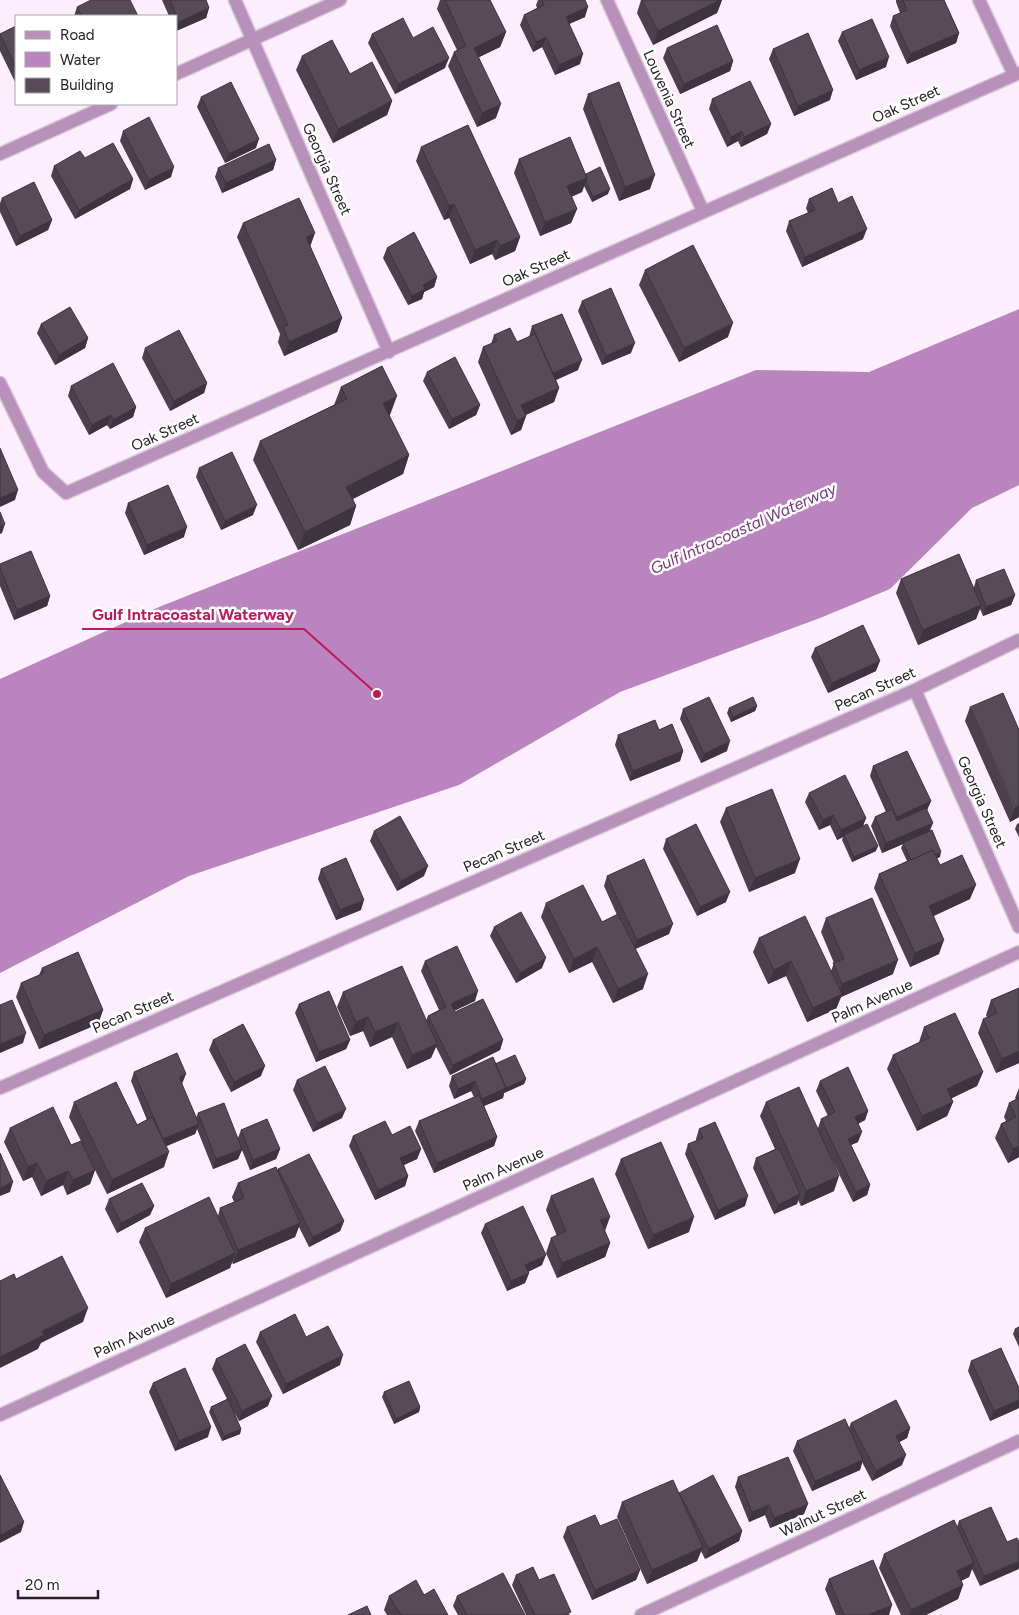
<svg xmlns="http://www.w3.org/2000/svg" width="1019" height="1615" font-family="Figtree,sans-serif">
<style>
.water{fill:#ba84bf}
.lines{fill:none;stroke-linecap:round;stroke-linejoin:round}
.minor-casing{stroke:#d6c9d7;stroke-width:15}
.minor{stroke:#b891bb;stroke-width:12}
.wall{fill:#4b404c}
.shaded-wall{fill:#3d343e}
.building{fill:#574b58;stroke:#3d343e}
.labels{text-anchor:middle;stroke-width:5;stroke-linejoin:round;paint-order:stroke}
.street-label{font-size:15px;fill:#252025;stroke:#fff}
.water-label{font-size:16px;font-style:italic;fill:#77357d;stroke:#fff}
.leader{fill:none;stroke:#c2185b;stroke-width:2}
.callout-dot{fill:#c2185b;stroke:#fff;stroke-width:2}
.callout-label{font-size:16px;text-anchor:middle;font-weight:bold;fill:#c2185b;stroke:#fff;stroke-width:5;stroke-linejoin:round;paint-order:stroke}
</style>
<rect width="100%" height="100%" fill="#fdeefe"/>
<path class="water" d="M1019,309V485L972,508L890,589L820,618L620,692L459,785L189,876L0,973V679L159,607L756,370L869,372Z"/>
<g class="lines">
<defs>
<path id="minor" d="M235,0L389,352
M607,0L703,211
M979,0L1014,75
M176,74L340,0
M0,154L111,104
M0,383L43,472L66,493L1019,73
M915,690L1019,927
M0,1088L915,690L1019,640
M0,1415L1019,952
M641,1615L1019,1441"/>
</defs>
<use href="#minor" class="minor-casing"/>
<use href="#minor" class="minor"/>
</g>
<path class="wall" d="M162,0H206L209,8L206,18L176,31V16H169Z
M440,0H490L506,32L500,47L479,57L496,118L477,127L448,66L454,52L457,50L437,9Z
M538,0H585V17L569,24L580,64L555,75L542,47L533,52L520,25L524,15L537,8L536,5Z
M641,0H722L717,13L653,45L637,13Z
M896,0H944L959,33L956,43L907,64L890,26L893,16L900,13L896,2Z
M77,7L138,16H74Z
M16,26V84L0,51V34Z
M842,32L886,67L856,80L838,41Z
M372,34L413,38L445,68L395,94L368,43Z
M667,48L733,61L730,71L680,94L663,58Z
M773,49L830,100L794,116L769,59Z
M302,56L350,74L392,101L387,115L333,143L296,70Z
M588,94L650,189L619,201L583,109Z
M201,97L256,148L225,163L197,107Z
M712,99L771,124L767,134L741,147L738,141L727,147L709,109Z
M123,131L171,177L145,190L120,141Z
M421,147L520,237L515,251L495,260L492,254L470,264L449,218L444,220L416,161Z
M85,158L133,179L130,189L75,219L51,176L54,166Z
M519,159L586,174L608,194L592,202L584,186L582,192L571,197L577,209L571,223L540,236L514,173Z
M276,160L273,170L222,193L215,177L218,168Z
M2,198L52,220L48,230L16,246L0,212V203Z
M809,199L838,203L863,239L802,267L786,231L789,221L808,213L806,208Z
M243,223L310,246L342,318L337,332L284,356L278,342L280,334L237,237Z
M387,248L437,277L434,287L424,292L422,299L408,305L383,258Z
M645,270L728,337L679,362L639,285Z
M582,301L631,353L602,365L578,311Z
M41,324L88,338L85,348L55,365L37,333Z
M532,326L578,370L556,380L559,388L554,402L526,415V416L521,430L511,435L478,362L483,347L491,344L494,335L517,342L529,337Z
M145,348L207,383L204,393L170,411L142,358Z
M427,372L480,405L476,415L449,429L423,381Z
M71,386L136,407L133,417L110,429L107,425L89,435L68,396Z
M341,387L390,415H389L409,455L403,474L353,499L356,506L350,525L298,550L253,460L260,441L334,405Z
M199,468L253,515L221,530L196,477Z
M128,503L184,537L144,555L125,513Z
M0,564L50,596L47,606L14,620L0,586Z
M901,579L974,587L976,580L1015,595L1011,605L983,616L980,609L976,619L918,645L896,593Z
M815,648L876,671L828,693L811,657Z
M757,706L755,711L731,722L727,713L729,708Z
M970,707L1019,817L1010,822L965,721Z
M683,709L727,751L701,763L680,719Z
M659,730L683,751L680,761L630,781L615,745L618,735Z
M873,766L931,801L927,810L930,831L940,857L936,858L940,865L970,899L934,916L939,954L910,967L874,888L879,874L907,861L901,848L903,844L882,853L871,826L875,817L886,812L870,776Z
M809,793L866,818L863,826L876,851L852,862L842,840L843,837L837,840L830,825L819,830L805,802Z
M726,808L795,873L749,892L720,822Z
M1019,823V837L1015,829L1017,824Z
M374,831L424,876L397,891L370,841Z
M666,839L726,902L697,916L663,849Z
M321,869L361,910L336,920L318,879Z
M607,876L669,934L635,949L643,989L613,1003L592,962L569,973L541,917L546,903L602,922L617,915L604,886Z
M826,918L893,974L841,997L836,1009L807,1022L786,976L768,984L753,952L759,938L831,971L834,963L821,932Z
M494,927L542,968L516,983L490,936Z
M425,961L475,1001L454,1011L455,1012L503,1040L500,1050L450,1075L436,1047L431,1058L407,1069L392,1037L370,1047L363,1031L350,1036L337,1007L343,992L426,1021L428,1016L439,1010L421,971Z
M42,968L103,1010L98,1024L39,1049L16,997L21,983L39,975Z
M1019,988V1063L996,1073L978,1033L983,1019L987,1017L986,1015L991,1000Z
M299,1004L350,1040L346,1049L316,1062L295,1013Z
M924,1027L983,1072L977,1086L951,1098L953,1102L947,1116L917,1131L887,1069L893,1055L919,1042Z
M213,1040L261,1076L231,1092L209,1050Z
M495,1064L526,1079L524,1084L504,1093L503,1098L484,1106L497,1137L494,1146L434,1173L415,1131L419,1121L474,1097L471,1091L454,1099L449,1086L452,1076Z
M134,1072L182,1084L196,1118L198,1113L238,1138L241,1130L280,1149L276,1159L250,1170L242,1150L238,1159L213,1169L197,1129L195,1134L166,1146L164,1167L107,1194L95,1170L90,1184L67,1195L63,1185L41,1196L32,1177L23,1181L4,1142L10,1128L71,1145L81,1141L69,1117L74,1102L137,1125L147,1120L131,1081Z
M297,1080L342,1118L313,1132L293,1090Z
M820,1081L868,1111L865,1120L858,1124V1142L851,1145L870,1185L867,1195L853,1202L826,1148L834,1191L801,1206L798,1200L797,1204L774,1214L753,1168L756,1158L775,1149L760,1116L766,1102L818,1128L821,1119L828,1116L816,1091Z
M1019,1088V1157L1008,1163L995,1138L1001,1124L1006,1121L1004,1117L1009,1103L1016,1099L1015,1098Z
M699,1129L745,1206L715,1220L685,1154L688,1144L696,1141V1139Z
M392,1135L421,1149L417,1159L404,1165L408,1176L405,1186L375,1200L349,1146L353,1136Z
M621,1159L689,1232L648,1249L615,1174Z
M278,1169L344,1221L340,1231L309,1247L299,1227L295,1237L233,1264L232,1262L230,1268L166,1298L139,1242L145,1228L218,1216L220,1208L234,1202L232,1197L238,1183L278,1171Z
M551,1196L605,1231L610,1243L605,1257L557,1278L546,1253L551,1238L557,1236L546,1210Z
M109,1199L154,1206L150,1215L117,1233L105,1209Z
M485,1224L542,1265L528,1272L529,1273L525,1283L507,1291L481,1233Z
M1019,1327V1347L1013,1334L1015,1329Z
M260,1332L306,1337L340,1365L283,1394L256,1342Z
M216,1359L268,1406L239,1421L234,1412L241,1429L240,1434L222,1441L209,1412L211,1407L227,1399L212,1369Z
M971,1361L1019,1388V1408L990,1421L968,1371Z
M153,1383L208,1437L175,1451L149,1392Z
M384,1392L420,1407L419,1412L394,1424L382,1397Z
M851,1423L910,1428L907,1438L899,1442L902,1465L872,1481L862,1462L860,1470L812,1491L793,1451L797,1441L849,1428Z
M738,1477L804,1514L770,1528L765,1515L749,1522L735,1487Z
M679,1493L742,1531L739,1541L705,1559L701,1551L697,1561L647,1584L617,1517L622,1502Z
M959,1521L1007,1542L980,1586L972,1569L969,1577L961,1581L963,1585L958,1599L926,1615H901L879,1568L884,1554L957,1527Z
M600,1526L640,1570L636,1580L592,1600L563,1537L567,1527Z
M516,1575L539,1580L570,1615H526L512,1585Z
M829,1579L889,1615H836L825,1589Z
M424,1595L448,1615H387L384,1610L389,1596Z
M457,1596L525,1615H458L453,1606Z"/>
<path class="shaded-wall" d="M720,0H722L717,13L653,45L658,31Z
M588,7L585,17L562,27L566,17Z
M209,8L206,18L176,31V28L179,22Z
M506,32L500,47L469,62L474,48Z
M959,33L956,43L907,64L910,54Z
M546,37L542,47L533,52L536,42Z
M583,54L580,64L555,75L559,65Z
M889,57L886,67L856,80L859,70Z
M449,58L445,68L395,94L398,84Z
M733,61L730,71L680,94L684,84Z
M833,90L830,100L794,116L798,106Z
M392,101L387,115L333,143L338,129Z
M501,104L496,118L477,127L482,113Z
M771,124L767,134L741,147L744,137Z
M742,131L738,141L727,147L731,137Z
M259,139L256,148L225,163L229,154Z
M276,160L273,170L222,193L226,183Z
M174,167L171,177L145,190L149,180Z
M655,175L650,189L619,201L625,187Z
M587,178L582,192L562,201L567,186Z
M133,179L130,189L75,219L79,210Z
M610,189L608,194L592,202L593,197Z
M454,204L449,218L444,220L449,206Z
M577,209L571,223L540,236L545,222Z
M52,220L48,230L16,246L20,236Z
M867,229L863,239L802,267L805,257Z
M315,233L310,247L306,237Z
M520,237L515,251L495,260L500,246Z
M497,240L492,254L470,264L475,250Z
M437,277L434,287L424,292L422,299L408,305L412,296L423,285Z
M342,318L337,332L284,356L289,342Z
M733,323L728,337L679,362L684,348Z
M88,338L85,348L55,365L59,355Z
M635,343L631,353L602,365L606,356Z
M582,360L578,370L549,383L552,373Z
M207,383L204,393L170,411L174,401Z
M559,388L554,402L516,419L521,405Z
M397,396L390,415L377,421L383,403Z
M480,405L476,415L449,429L452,419Z
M136,407L133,417L110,429L113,420Z
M111,415L107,425L89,435L92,425Z
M526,416L521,430L511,435L517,421Z
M409,455L403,474L340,505L346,487Z
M18,490L15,500L0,507V498Z
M257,505L253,515L221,530L225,521Z
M356,506L350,525L298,550L305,532Z
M5,524L2,533L0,534V526Z
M187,527L184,537L144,555L147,545Z
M1015,595L1011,605L983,616L986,607Z
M50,596L47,606L14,620L17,610Z
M981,605L976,619L918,645L923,630Z
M880,661L876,671L828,693L832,683Z
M757,706L755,711L731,722L733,717Z
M730,741L727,751L701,763L704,754Z
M683,751L680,761L630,781L633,771Z
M931,801L927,810L893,826L897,817Z
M1019,805V817L1010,822L1015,807Z
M833,815L830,825L819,830L823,820Z
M866,818L862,828L844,835L843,837L837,840L841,830Z
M933,823L929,833L882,853L886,843Z
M878,846L876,851L852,862L854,857Z
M941,852L940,857L911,870L913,865Z
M800,859L795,873L749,892L755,878Z
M428,866L424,876L397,891L401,881Z
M976,885L970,899L924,920L929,906Z
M730,892L726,902L697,916L700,907Z
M364,900L361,910L336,920L340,910Z
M673,924L669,934L633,950L637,940Z
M944,940L939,954L910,967L915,953Z
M597,947L592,962L569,973L574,959Z
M546,958L542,968L516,983L520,973Z
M898,960L893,974L841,997L836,1009L807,1022L813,1008L838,996L842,984Z
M791,961L786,976L768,984L774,970Z
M648,974L643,989L613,1003L618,989Z
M478,991L475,1001L447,1014L451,1004Z
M103,1010L98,1024L39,1049L44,1035Z
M368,1017L363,1031L350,1036L356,1022Z
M398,1022L392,1037L370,1047L375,1032Z
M26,1033L23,1043L0,1053V1044Z
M350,1040L346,1049L316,1062L319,1052Z
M503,1040L500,1050L450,1075L453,1065Z
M437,1044L431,1058L407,1069L412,1055Z
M1019,1051V1063L996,1073L1002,1059Z
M265,1066L261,1076L231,1092L234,1082Z
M983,1072L977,1086L942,1103L947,1089Z
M186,1074L182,1084L179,1077Z
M526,1079L524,1084L504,1093L503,1098L479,1108L482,1099Z
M475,1081L471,1091L454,1099L458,1089Z
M953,1102L947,1116L917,1131L922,1116Z
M346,1109L342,1118L313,1132L317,1123Z
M868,1111L865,1120L851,1127L855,1117Z
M199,1124L195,1134L160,1149L163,1139Z
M862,1132L858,1142L844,1148L848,1139Z
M497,1137L494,1146L434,1173L437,1163Z
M1019,1146V1157L1008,1163L1013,1149Z
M242,1149L238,1159L213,1169L216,1159Z
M280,1149L276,1159L250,1170L253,1160Z
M421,1149L417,1159L397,1168L400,1158Z
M169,1152L164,1167L107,1194L112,1180Z
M37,1163L32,1177L23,1181L28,1167Z
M95,1170L90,1184L67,1195L73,1180Z
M68,1171L63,1185L41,1196L46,1181Z
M408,1176L405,1186L375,1200L378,1190Z
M839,1176L834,1191L801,1206L806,1191Z
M13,1182L10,1192L0,1196V1188Z
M870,1185L867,1195L853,1202L856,1192Z
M800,1194L797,1204L774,1214L778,1205Z
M748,1196L745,1206L715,1220L718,1210Z
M154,1206L150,1215L117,1233L121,1223Z
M610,1217L605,1231L600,1220Z
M694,1217L689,1232L648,1249L653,1235Z
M344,1221L340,1231L309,1247L313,1237Z
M300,1223L295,1237L233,1264L238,1250Z
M610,1243L605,1257L557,1278L562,1263Z
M235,1253L230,1268L166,1298L171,1284Z
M546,1255L542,1265L521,1275L525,1265Z
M529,1273L525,1283L507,1291L511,1281Z
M88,1308L83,1322L41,1343L38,1349L0,1368V1357L42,1331Z
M343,1355L340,1365L283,1394L286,1384Z
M272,1396L268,1406L239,1421L242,1411Z
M1019,1400V1408L990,1421L994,1411Z
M420,1407L419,1412L394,1424L396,1419Z
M211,1427L208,1437L175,1451L179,1441Z
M910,1428L907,1438L892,1446L896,1436Z
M241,1429L240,1434L222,1441L224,1436Z
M906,1455L902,1465L872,1481L876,1471Z
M863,1460L860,1470L812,1491L815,1481Z
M808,1504L804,1514L770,1528L774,1518Z
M769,1505L765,1515L749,1522L752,1512Z
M24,1522L21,1532L0,1543V1535Z
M742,1531L739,1541L705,1559L709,1549Z
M703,1547L697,1561L647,1584L652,1570Z
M1019,1561V1569L980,1586L984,1576Z
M974,1563L969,1577L952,1585L957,1571Z
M640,1570L636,1580L592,1600L595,1590Z
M963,1585L958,1599L926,1615H909L911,1610Z
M892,1605L889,1615H868Z"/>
<path class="building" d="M91,0H130L138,16H82L77,7Z
M170,0H206L209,8L179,22Z
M445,0H490L506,32L474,48L501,104L482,113L454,52L466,46Z
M542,0H585L588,7L566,17L583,54L559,65L546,37L536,42L524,15L544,5Z
M642,0H720L658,31Z
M903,0H944L959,33L910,54L893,16L907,10Z
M403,18L413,38L433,27L449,58L398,84L372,34Z
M872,19L889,57L859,70L842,32Z
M717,25L733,61L684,84L667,48Z
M16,26V67L0,34Z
M808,33L833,90L798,106L773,49Z
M332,40L350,74L372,62L392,101L338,129L302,56Z
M750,81L771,124L744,137L742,131L731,137L712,99Z
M231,82L259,139L229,154L201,97Z
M619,82L655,175L625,187L588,94Z
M149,117L174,167L149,180L123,131Z
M468,125L520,237L500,246L497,240L475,250L454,204L449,206L421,147Z
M570,137L587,178L567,186L577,209L545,222L519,159Z
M113,143L133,179L79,210L54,166L80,151L85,158Z
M269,144L276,160L226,183L218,168Z
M600,167L610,189L593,197L586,181L587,178L586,174Z
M34,182L52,220L20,236L2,198Z
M832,188L838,203L852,196L867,229L805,257L789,221L815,210L809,199Z
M299,198L315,233L306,237L342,318L289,342L283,327L288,325L243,223Z
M414,232L437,277L423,285L425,289L412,296L387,248Z
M693,245L733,323L684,348L645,270Z
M611,288L635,343L606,356L582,301Z
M70,307L88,338L59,355L41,324Z
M562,314L582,360L553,373L532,326Z
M510,328L517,342L535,334L559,388L521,405L526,416L517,421L483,347L497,341L494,335Z
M179,330L207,383L174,401L145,348Z
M455,357L480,405L452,419L427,372Z
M113,363L136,407L113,420L111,415L92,425L71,386Z
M382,366L397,396L383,403L409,455L346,487L356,506L305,532L260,441L347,399L341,387Z
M0,448L18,490L0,498Z
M232,452L257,505L225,521L199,468Z
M168,485L187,527L147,545L128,503Z
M0,512L5,524L0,526Z
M31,551L50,596L17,610L0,568V564Z
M959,554L981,605L923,630L901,579Z
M1004,569L1015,595L986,607L976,580Z
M863,625L880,661L832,683L815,648Z
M1003,693L1019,730V805L1015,807L970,707Z
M709,697L730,741L704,754L683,709Z
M753,697L757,706L733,717L729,708Z
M655,720L659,730L672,724L683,751L633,771L618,735Z
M907,751L931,801L897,817L873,766Z
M845,775L866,818L841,830L833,815L823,820L809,793Z
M772,789L800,859L755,878L726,808Z
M926,808L933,823L886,843L875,817L892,809L897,821Z
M400,816L428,866L401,881L374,831Z
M696,824L730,892L700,907L666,839Z
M867,824L878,846L854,857L844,835Z
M932,830L941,852L935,855L933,850L911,860L903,843Z
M933,850L940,865L962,855L976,885L929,906L944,940L915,953L879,874Z
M346,858L364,900L340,910L321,869Z
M644,859L673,924L637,940L607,876Z
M583,885L602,922L618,914L648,974L618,989L597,947L574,959L546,903Z
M872,898L898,960L842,984L833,963L844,959L826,918Z
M521,912L546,958L520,973L494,927Z
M805,916L842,994L813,1008L791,961L774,970L759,938Z
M457,946L478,991L451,1004L455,1012L483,999L503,1040L453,1065L428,1016L446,1007L425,961Z
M78,952L103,1010L44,1035L21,983L44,973L42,968Z
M402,966L437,1044L412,1055L398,1022L375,1032L368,1017L356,1022L343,992Z
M1019,988V1051L1002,1059L983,1019L997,1013L991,1000Z
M329,991L350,1040L319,1052L299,1004Z
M12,1000L26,1033L0,1044V1005Z
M955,1013L983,1072L947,1089L953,1102L922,1116L893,1055L929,1038L924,1027Z
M243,1024L265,1066L234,1082L213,1040Z
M177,1053L186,1074L179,1077L199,1124L163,1139L134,1072Z
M515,1055L526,1079L506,1088L495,1064Z
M493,1057L506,1088L482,1099L475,1081L458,1089L452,1076Z
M325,1066L346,1109L317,1123L297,1080Z
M848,1067L868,1111L855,1117L862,1132L848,1139L870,1185L856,1192L821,1119L835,1112L820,1081Z
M116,1082L137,1125L152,1117L169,1152L112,1180L74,1102Z
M799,1087L839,1176L806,1191L766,1102Z
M479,1095L497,1137L437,1163L419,1121Z
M1019,1098V1146L1013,1149L1001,1124L1016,1117L1009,1103Z
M224,1103L242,1149L216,1159L198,1113Z
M53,1107L71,1145L81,1141L95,1170L73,1180L68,1171L46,1181L37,1163L28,1167L10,1128Z
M267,1119L280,1149L253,1160L241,1130Z
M385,1121L392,1135L410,1126L421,1149L400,1158L408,1176L378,1190L353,1136Z
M715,1122L748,1196L718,1210L688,1144L703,1138L699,1129Z
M661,1142L694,1217L653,1235L621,1159Z
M779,1148L800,1194L778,1205L756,1158Z
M0,1153L13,1182L0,1188Z
M309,1154L344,1221L313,1237L278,1169Z
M276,1167L300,1223L238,1250L220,1208L244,1198L238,1183Z
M593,1178L610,1217L600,1220L610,1243L562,1263L551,1238L566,1231L551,1196Z
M142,1183L154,1206L121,1223L109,1199Z
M209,1197L235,1253L171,1284L145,1228Z
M523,1206L546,1255L525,1265L529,1273L511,1281L485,1224Z
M62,1256L88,1308L42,1331L44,1335L0,1357V1281L14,1274L16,1279Z
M295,1314L306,1337L328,1326L343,1355L286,1384L260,1332Z
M1019,1327V1338L1015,1329Z
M245,1344L272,1396L242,1411L216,1359Z
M1001,1348L1019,1388V1400L994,1411L971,1361Z
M185,1368L211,1427L179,1441L153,1383Z
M409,1381L420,1407L396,1419L384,1392Z
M228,1399L241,1429L224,1436L211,1407Z
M896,1400L910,1428L896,1436L906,1455L876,1471L851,1423Z
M845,1419L863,1460L815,1481L797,1441Z
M788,1457L808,1504L774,1518L769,1505L752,1512L738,1477Z
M0,1475L24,1522L0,1535Z
M713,1475L742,1531L709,1549L679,1493Z
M673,1480L703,1547L652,1570L622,1502Z
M991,1507L1007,1542L1017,1538L1019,1542V1561L984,1576L959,1521Z
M595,1515L600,1526L617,1519L640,1570L595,1590L567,1527Z
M954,1520L974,1563L957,1571L963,1585L911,1610L884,1554Z
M873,1560L892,1605L868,1615H844L829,1579Z
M533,1567L539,1580L554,1574L571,1612L564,1615H535L516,1575Z
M503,1573L525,1615H467L457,1596Z
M416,1580L424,1595L434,1589L448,1615H401L389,1596Z
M367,1606L371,1615H348Z"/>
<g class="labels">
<g class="street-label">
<text transform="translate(669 99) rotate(66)" y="5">Louvenia Street</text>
<text transform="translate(906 104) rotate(-24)" y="5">Oak Street</text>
<text transform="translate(327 169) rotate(66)" y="5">Georgia Street</text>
<text transform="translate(536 268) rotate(-24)" y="5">Oak Street</text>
<text transform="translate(165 432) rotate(-24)" y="5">Oak Street</text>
<text transform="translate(875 689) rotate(-24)" y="5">Pecan Street</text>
<text transform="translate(982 802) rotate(66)" y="5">Georgia Street</text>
<text transform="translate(504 851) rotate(-23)" y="5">Pecan Street</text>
<text transform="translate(872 1001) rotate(-24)" y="5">Palm Avenue</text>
<text transform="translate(133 1012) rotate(-23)" y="5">Pecan Street</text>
<text transform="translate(503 1169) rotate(-24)" y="5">Palm Avenue</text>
<text transform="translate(134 1336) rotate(-24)" y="5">Palm Avenue</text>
<text transform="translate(823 1513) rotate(-25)" y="5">Walnut Street</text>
</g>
<g class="water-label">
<text transform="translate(743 528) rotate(-24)" y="6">Gulf Intracoastal Waterway</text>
</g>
</g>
<path class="leader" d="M377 694L304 629H82"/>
<circle class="callout-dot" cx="377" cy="694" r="5"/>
<g class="callout-label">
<text x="193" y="620">Gulf Intracoastal Waterway</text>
</g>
<rect x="15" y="15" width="162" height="90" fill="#ffffff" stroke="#a8a6a8"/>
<rect x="25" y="31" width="25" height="8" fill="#b891bb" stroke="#a8a6a8"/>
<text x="60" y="40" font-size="15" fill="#252025">Road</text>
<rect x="25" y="52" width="25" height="15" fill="#ba84bf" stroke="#a8a6a8"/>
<text x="60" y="65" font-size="15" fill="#252025">Water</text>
<rect x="25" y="78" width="25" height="15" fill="#574b58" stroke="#a8a6a8"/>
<text x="60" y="90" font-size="15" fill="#252025">Building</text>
<path d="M18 1590v8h80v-8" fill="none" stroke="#252025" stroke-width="2.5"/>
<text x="25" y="1590" font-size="15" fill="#252025" stroke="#ffffff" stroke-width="4" paint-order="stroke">20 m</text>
</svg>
